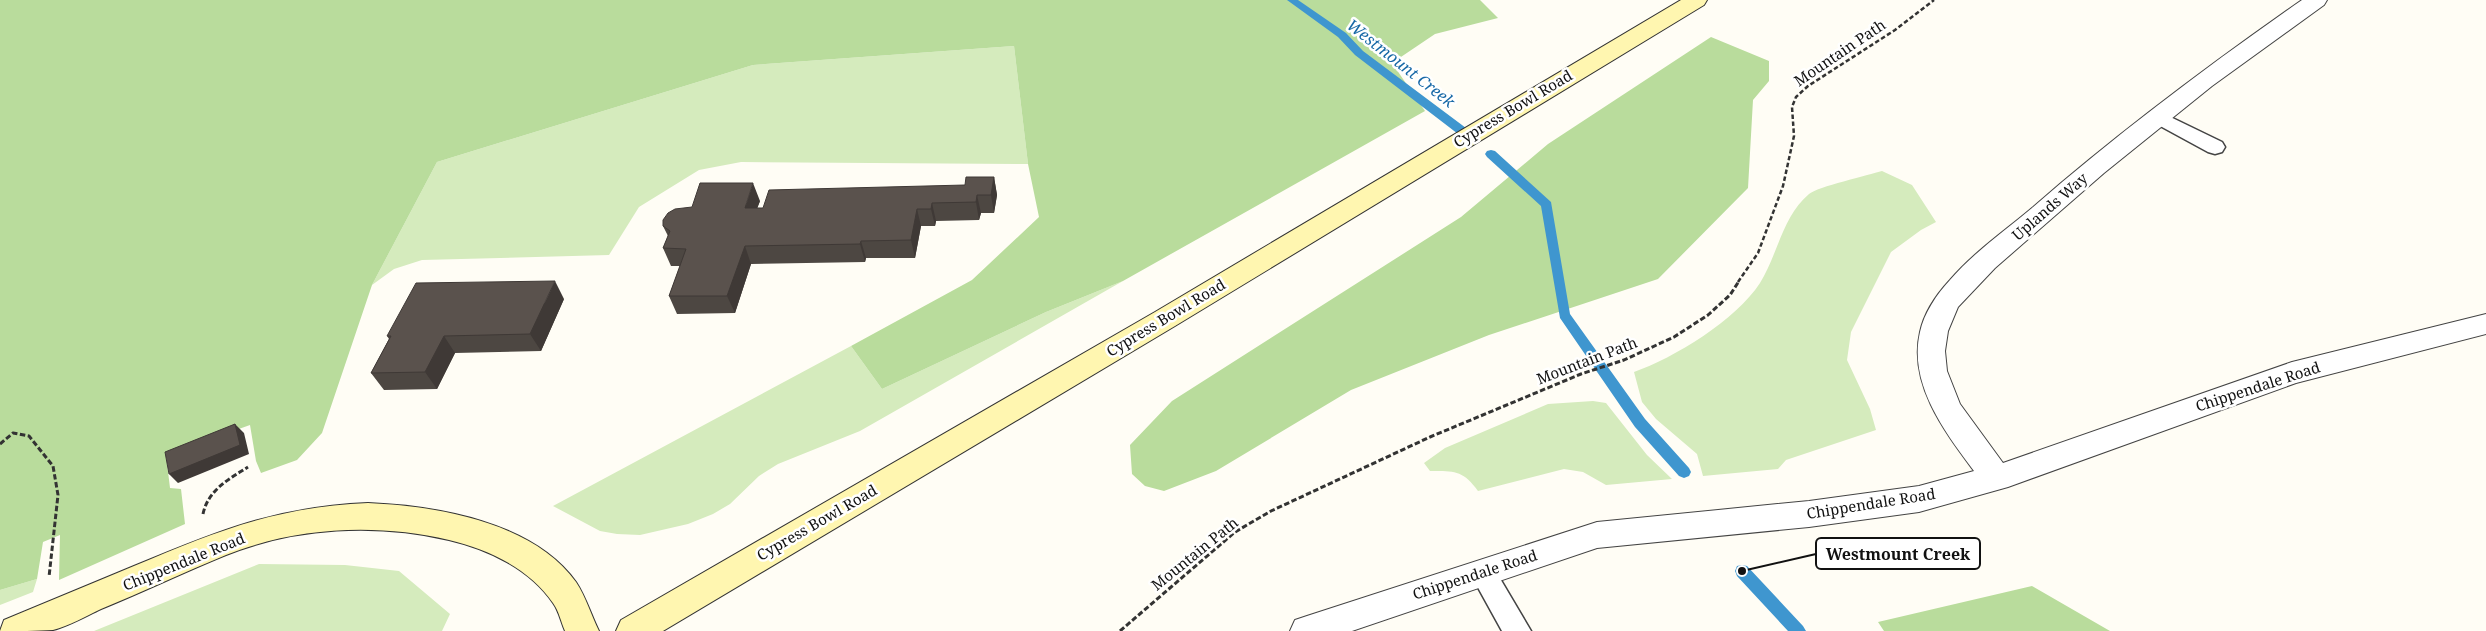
<svg xmlns="http://www.w3.org/2000/svg" width="2486" height="631" font-family="'Noto Serif',serif">
<style>
.green{fill:#d5ebbd}
.forest{fill:#b9dc9c}
.lines{fill:none;stroke-linecap:round;stroke-linejoin:round}
.stream{fill:#3f96cf;fill-rule:evenodd}
.lane-casing{stroke:#444;stroke-width:3}
.street-casing{stroke:#444;stroke-width:2}
.secondary-casing{stroke:#333;stroke-width:2}
.path-far1{stroke:#333;stroke-width:2.5;stroke-dasharray:4.5 2.5;stroke-linecap:butt}
.path{stroke:#333;stroke-width:3;stroke-dasharray:5.5 2.5;stroke-linecap:butt}
.lane{fill:#fff;fill-rule:evenodd}
.street{fill:#fff;fill-rule:evenodd}
.secondary{fill:#fff6b0;fill-rule:evenodd}
.wall{fill:#4d4742}
.shaded-wall{fill:#3f3936}
.building{fill:#5a524d;stroke:#3f3936}
.labels{text-anchor:middle;stroke-width:5;stroke-linejoin:round;paint-order:stroke}
.street-label{font-size:15px;fill:#111;stroke:#fff}
.water-label{font-size:16px;font-style:italic;fill:#1768a6;stroke:#fff}
.leader{fill:none;stroke:#111;stroke-width:2}
.callout-dot{fill:#111;stroke:#fff;stroke-width:2}
.callout{fill:#fff;stroke:#111;stroke-width:2}
.callout-label{font-size:16px;text-anchor:middle;font-weight:bold;fill:#111}
</style>
<rect width="100%" height="100%" fill="#fffdf5"/>
<path class="green" d="M1014,46L1028,164L741,162L699,170L639,207L609,255L422,260L394,269L372,285L437,162L753,65Z
M1882,171L1912,185L1936,222L1921,230L1891,252L1851,332L1847,360L1870,409L1876,430L1786,460L1778,469L1703,476L1697,454L1656,419L1642,402L1634,372C1674,358 1736,320 1760,283C1778,254 1782,217 1809,194C1817,187 1869,175 1882,171Z
M1123,281L860,431L778,464L759,476L730,504L713,514L688,524L640,535L617,534L600,531L553,506L851,346L882,389L1046,312Z
M1593,401L1606,403L1647,455L1672,479L1606,485L1583,472L1564,469L1478,491C1463,470 1454,471 1430,471L1424,463L1445,448L1548,404Z
M259,564L345,565L399,571L450,614L442,631H94Z
M37,579L33,592L0,605V590Z"/>
<path class="forest" d="M0,0H1480L1498,18L1435,34L1392,63L1425,111L1123,281L1046,312L882,389L851,346L972,280L1039,217L1028,164L1014,46L753,65L437,162L372,285L322,433L297,460L261,473L256,461L250,425L166,455L170,488L181,489L185,524L59,580L60,535L43,542L37,579L0,590Z
M1711,37L1769,61V81L1753,100L1748,188L1658,279L1489,335L1351,390L1216,471L1164,491L1145,486L1132,474L1130,445L1172,401L1461,217L1548,144Z
M2032,586L2110,631H1884L1878,622Z"/>
<g class="lines">
<path class="stream" d="M1287,0H1298L1346,33L1363,51L1470,131L1471,134L1470,137H1462L1355,55L1338,37Z
M1491,150L1495,151L1551,202L1570,314L1645,419L1689,468L1691,472L1689,476L1684,478L1679,476L1635,427L1560,318L1541,206L1487,157L1485,154L1487,151Z
M1742,565L1747,566L1803,626L1806,631H1788L1737,576L1735,571L1737,566Z"/>
<defs>
<path id="lane" d="M2158,111L2222,142L2225,147L2222,152L2215,154L2208,152L2151,121L2148,117L2151,113Z
M1483,562L1492,565L1531,631H1502L1470,573L1474,565Z"/>
<path id="street" d="M2302,0H2327L2324,5L2212,86L2104,173L1995,268L1958,307L1948,331L1945,351L1947,371L1960,404L2003,463L2292,362L2486,314V334L2296,383L2008,487L1919,512L1809,527L1597,548L1352,631H1290L1295,620L1307,616L1597,522L1809,501L1919,486L1974,471C1945,432 1908,384 1920,332C1924,313 1937,294 1950,280C1974,252 2005,231 2032,208C2118,133 2209,65 2302,0Z"/>
<path id="secondary" d="M1681,0H1707L1704,5L1175,326L663,631H616L621,620L1155,312Z
M368,503C437,506 533,522 576,582C586,597 591,615 599,631H565C561,622 559,611 553,603C530,569 488,549 449,540C376,523 296,527 226,555C184,572 143,592 101,609C86,616 69,626 53,630C38,631 16,631 0,631L4,620C47,602 91,584 134,566C217,531 276,507 368,503Z"/>
</defs>
<use href="#lane" class="lane-casing"/>
<use href="#street" class="street-casing"/>
<use href="#secondary" class="secondary-casing"/>
<path class="path-far1" d="M1738,282L1758,253L1783,186L1794,136L1792,107L1796,97L1808,86L1895,30L1934,0"/>
<path class="path" d="M0,444L13,433L29,436L53,466L58,495L49,577
M203,514C208,490 229,479 248,467
M1120,631L1235,532L1271,511L1430,437L1581,374L1624,360L1674,337L1708,315L1730,295L1739,281"/>
<use href="#lane" class="lane"/>
<use href="#street" class="street"/>
<use href="#secondary" class="secondary"/>
</g>
<path class="wall" d="M994,177L997,195L994,213H981L979,220L936,221L935,226H921L915,258H866L865,262L751,264L735,313L677,314L669,296L680,266H671L663,248L668,236L663,226L760,201L757,208H763L965,185Z
M564,299L541,351L455,353L437,389L384,390L371,373L389,339L387,336Z"/>
<path class="shaded-wall" d="M994,177L997,195L994,213L991,195Z
M753,183L760,201L751,225L745,208Z
M977,195L981,213L979,220L976,202Z
M932,203L936,221L935,226L931,209Z
M917,209L921,226L915,258L911,240Z
M861,241L866,258L865,262L860,244Z
M745,246L751,264L735,313L727,296Z
M555,281L564,299L541,351L530,334Z
M444,336L455,353L437,389L425,372Z
M235,424L244,433L249,454L178,483L169,474Z"/>
<path class="building" d="M966,177H994L991,195H977L976,202L932,203L931,209H917L911,240L861,241L860,244L745,246L727,296H669L686,249L663,248L670,231L663,226V220L668,213L675,209L692,207L700,183H753L745,208H763L769,190L965,185Z
M555,281L530,334L444,336L425,372L371,373L391,336H387L416,283Z
M235,424L240,445L169,474L165,452Z"/>
<g class="labels">
<g class="street-label">
<text transform="translate(1840 53) rotate(-34)" y="5">Mountain Path</text>
<text transform="translate(1513 109) rotate(-31)" y="5">Cypress Bowl Road</text>
<text transform="translate(2050 207) rotate(-41)" y="5">Uplands Way</text>
<text transform="translate(1166 318) rotate(-31)" y="5">Cypress Bowl Road</text>
<text transform="translate(1587 361) rotate(-21)" y="5">Mountain Path</text>
<text transform="translate(2258 387) rotate(-18)" y="5">Chippendale Road</text>
<text transform="translate(1871 504) rotate(-9)" y="5">Chippendale Road</text>
<text transform="translate(817 523) rotate(-30)" y="5">Cypress Bowl Road</text>
<text transform="translate(1195 554) rotate(-39)" y="5">Mountain Path</text>
<text transform="translate(184 562) rotate(-22)" y="5">Chippendale Road</text>
<text transform="translate(1475 575) rotate(-18)" y="5">Chippendale Road</text>
</g>
<g class="water-label">
<text transform="translate(1401 63) rotate(38)" y="6">Westmount Creek</text>
</g>
</g>
<path class="leader" d="M1742 571L1816 554"/>
<circle class="callout-dot" cx="1742" cy="571" r="5"/>
<rect class="callout" x="1816" y="538" width="164" height="31" rx="5"/>
<g class="callout-label">
<text x="1898" y="560">Westmount Creek</text>
</g>
</svg>
